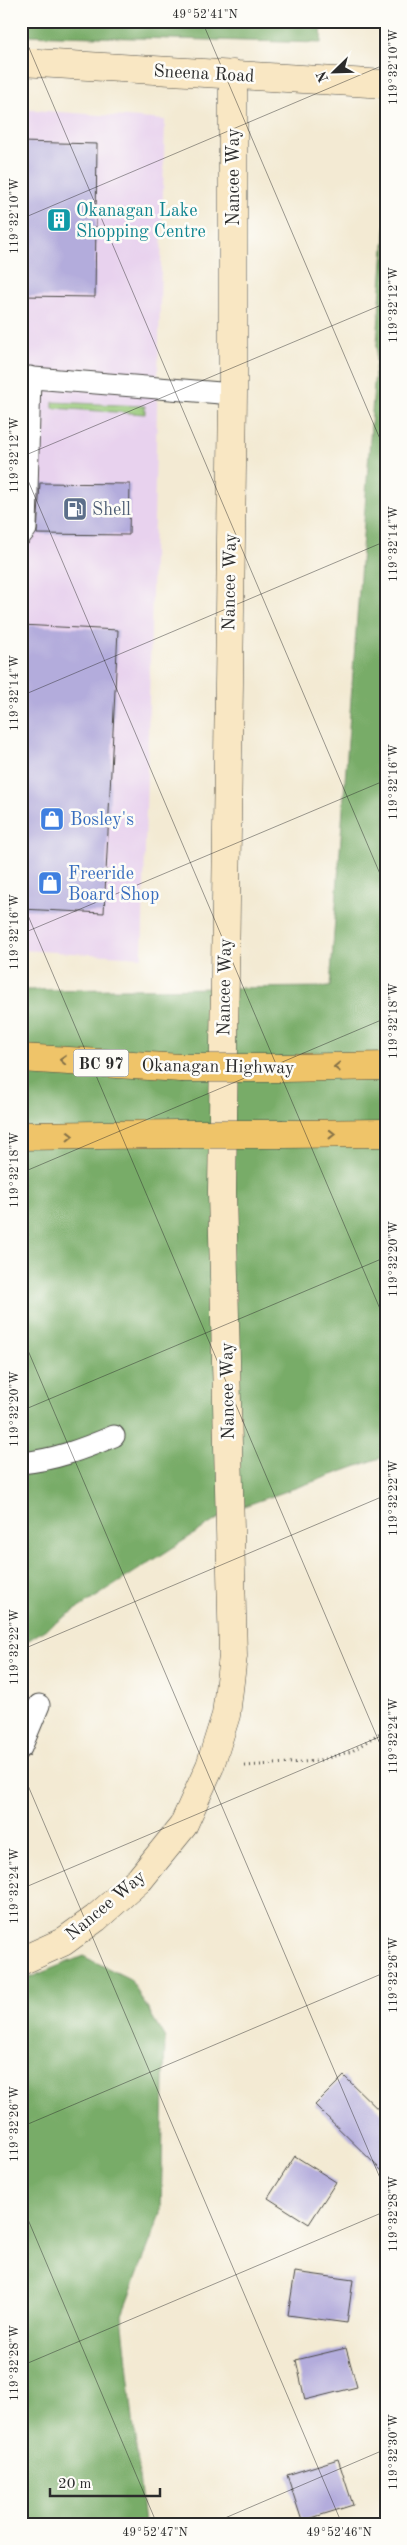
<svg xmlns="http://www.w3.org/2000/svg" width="407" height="2545" font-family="'Old Standard TT',serif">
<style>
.built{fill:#e8d2ee}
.green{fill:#95c777;stroke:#607951}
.forest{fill:#78ac68;stroke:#526c4a}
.building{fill:#b3acdc}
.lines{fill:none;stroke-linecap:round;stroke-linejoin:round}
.lane-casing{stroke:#494844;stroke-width:23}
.secondary-casing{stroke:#494844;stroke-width:29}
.highway-casing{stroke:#494844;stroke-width:29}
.path{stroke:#494844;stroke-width:3;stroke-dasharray:1 4;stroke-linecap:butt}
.lane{stroke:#fff;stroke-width:21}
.secondary{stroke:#f9e7c3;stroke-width:28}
.highway{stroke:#efc469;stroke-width:28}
.highway-bridge-casing{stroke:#494844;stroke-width:29;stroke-linecap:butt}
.highway-bridge{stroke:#efc469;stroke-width:28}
.oneway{stroke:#837047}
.ticks{fill:none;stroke:#2b2b2b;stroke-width:1;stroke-opacity:0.45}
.labels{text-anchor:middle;stroke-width:5;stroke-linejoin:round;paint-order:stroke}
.shield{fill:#fdfcf7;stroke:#6a6a68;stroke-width:1}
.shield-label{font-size:16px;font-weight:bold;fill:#2b2b2b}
.street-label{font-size:18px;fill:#2b2b2b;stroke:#fdfcf7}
.culture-label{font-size:18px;fill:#0d838f;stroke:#fdfcf7;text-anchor:start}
.service-label{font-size:18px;fill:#4e5e75;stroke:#fdfcf7;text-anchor:start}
.shop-label{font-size:18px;fill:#366cbe;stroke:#fdfcf7;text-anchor:start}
.neatline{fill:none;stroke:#2b2b2b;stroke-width:2}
.ticks-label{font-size:12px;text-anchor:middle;fill:#2b2b2b}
</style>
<rect width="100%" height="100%" fill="#fdfcf7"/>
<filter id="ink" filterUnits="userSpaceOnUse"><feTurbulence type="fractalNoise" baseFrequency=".02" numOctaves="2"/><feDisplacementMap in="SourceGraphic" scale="10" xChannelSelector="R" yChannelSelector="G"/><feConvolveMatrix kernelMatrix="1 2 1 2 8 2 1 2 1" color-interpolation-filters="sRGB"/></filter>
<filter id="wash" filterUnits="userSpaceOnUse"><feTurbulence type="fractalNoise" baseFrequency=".0096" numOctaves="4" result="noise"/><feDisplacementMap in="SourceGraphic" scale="20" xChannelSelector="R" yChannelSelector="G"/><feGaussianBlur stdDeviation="1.12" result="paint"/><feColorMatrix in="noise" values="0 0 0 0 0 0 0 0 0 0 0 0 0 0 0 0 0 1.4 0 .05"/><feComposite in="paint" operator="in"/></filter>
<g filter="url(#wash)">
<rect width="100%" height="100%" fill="#f3ead3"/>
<path class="built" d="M21,109L165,120L142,957L21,950Z"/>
<path class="green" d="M53,402L145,406V414L53,408Z"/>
<path class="forest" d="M21,21H322L321,43L21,35Z
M386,220V1456L230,1511L21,1645V990L330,987Z
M83,1956L130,1979L165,2038L161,2213L122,2315L144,2524H21V1981Z"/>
<g id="blocks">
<path class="building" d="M21,142L97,144L95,297L21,296Z
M40,483L130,484L129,535L37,534Z
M21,625L118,630L104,913L21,909Z
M344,2076L386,2117V2175L315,2105Z
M295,2156L336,2182L309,2224L268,2198Z
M295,2272L353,2280L347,2323L288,2315Z
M346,2348L357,2387L305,2400L296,2360Z
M338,2459L353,2505L302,2521L287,2475Z"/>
</g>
</g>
<g filter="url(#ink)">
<use href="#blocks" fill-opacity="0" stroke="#494844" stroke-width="1"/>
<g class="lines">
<defs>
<path id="lane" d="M21,377L233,394
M21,535L26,529L30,377
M21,1463C54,1460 83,1449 114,1436
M21,1748L39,1705"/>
<path id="secondary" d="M21,62L386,84
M21,1961L63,1942L96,1918L140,1879L183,1826L210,1766L226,1715L233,1656L222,1192L233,394V74"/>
<path id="highway" d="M21,1058L181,1068
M282,1068L386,1066
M283,1134L386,1133
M21,1136L178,1134"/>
</defs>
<use href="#lane" class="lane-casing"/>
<use href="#secondary" class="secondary-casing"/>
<use href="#highway" class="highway-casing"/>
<path class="path" d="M245,1766L317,1761L352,1751L386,1729"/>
<use href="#lane" class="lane"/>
<use href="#secondary" class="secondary"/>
<use href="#highway" class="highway"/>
<defs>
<path id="highway-bridge" d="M181,1068H282
M178,1134H283"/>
</defs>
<use href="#highway-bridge" class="highway-bridge-casing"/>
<use href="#highway-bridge" class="highway-bridge"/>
</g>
<defs><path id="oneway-chevron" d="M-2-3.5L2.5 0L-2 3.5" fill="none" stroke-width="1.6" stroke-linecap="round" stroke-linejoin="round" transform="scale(1.25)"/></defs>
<g class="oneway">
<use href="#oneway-chevron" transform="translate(63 1060) rotate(-176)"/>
<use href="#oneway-chevron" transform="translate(337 1067) rotate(179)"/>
<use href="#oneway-chevron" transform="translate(332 1134)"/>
<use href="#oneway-chevron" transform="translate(70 1136) rotate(-1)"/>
</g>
</g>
<path class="ticks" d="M202,21L386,453M21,29L386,888M21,219L386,64M21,457L386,303M21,464L386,1323M21,696L386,541M21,899L386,1758M21,934L386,780M21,1173L386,1018M21,1334L386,2192M21,1411L386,1257M21,1650L386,1495M21,1769L342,2524M21,1889L386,1734M21,2127L386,1972M21,2203L157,2524M21,2366L386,2211M211,2524L386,2449"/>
<defs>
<symbol id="building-square" viewBox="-11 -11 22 22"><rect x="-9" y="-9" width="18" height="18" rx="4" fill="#0f9aa8" stroke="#fdfcf7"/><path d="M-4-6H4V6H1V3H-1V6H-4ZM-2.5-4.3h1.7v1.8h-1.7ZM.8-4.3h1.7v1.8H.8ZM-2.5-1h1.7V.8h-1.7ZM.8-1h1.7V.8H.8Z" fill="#fff"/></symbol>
<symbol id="fuel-square" viewBox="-11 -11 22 22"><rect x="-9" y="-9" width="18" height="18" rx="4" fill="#5c6f8a" stroke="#fdfcf7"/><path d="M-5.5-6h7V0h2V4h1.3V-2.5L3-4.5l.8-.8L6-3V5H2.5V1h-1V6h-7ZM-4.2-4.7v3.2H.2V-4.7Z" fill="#fff"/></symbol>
<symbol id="shop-square" viewBox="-11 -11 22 22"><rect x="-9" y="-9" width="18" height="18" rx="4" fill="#3f7fe0" stroke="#fdfcf7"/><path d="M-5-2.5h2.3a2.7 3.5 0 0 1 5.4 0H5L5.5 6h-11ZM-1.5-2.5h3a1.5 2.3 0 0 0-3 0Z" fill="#fff"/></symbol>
</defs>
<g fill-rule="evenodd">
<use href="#building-square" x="45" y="206" width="28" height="28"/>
<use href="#fuel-square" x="61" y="495" width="28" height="28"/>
<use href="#shop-square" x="38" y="805" width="28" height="28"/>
<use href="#shop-square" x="36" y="869" width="28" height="28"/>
</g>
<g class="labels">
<rect class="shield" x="73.5" y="1049.5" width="55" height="27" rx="4"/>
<g class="shield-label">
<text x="101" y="1069">BC 97</text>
</g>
<g class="street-label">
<text transform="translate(204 73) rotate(3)" y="6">Sneena Road</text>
<text transform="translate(233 177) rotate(-90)" y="6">Nancee Way</text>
<text transform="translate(229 582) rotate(-89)" y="6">Nancee Way</text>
<text transform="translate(224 987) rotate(-89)" y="6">Nancee Way</text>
<text transform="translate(218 1066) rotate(1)" y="6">Okanagan Highway</text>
<text transform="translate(227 1391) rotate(-91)" y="6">Nancee Way</text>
<text transform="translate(105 1905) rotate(-40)" y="6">Nancee Way</text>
</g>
<g class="culture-label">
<text x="76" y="216">Okanagan Lake<tspan x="76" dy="21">Shopping Centre</tspan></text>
</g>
<g class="service-label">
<text x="92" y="515">Shell</text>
</g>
<g class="shop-label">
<text x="70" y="825">Bosley's</text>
<text x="68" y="879">Freeride<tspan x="68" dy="21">Board Shop</tspan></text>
</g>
</g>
<rect width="407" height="2545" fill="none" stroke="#fdfcf7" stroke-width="55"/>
<g transform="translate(334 72) rotate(247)" stroke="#fdfcf7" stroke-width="4" paint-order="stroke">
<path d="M0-4L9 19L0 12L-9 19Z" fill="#2b2b2b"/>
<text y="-8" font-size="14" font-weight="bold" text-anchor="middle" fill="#2b2b2b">N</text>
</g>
<path d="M50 2488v8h110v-8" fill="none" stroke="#2b2b2b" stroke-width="2.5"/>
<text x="58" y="2488" font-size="15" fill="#2b2b2b" stroke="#fdfcf7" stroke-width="4" paint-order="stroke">20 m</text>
<rect x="28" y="28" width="352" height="2490" class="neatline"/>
<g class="ticks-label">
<text x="205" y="18">49°52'41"N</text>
<text transform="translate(393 67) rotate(-90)" y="4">119°32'10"W</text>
<text transform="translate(14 216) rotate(-90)" y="4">119°32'10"W</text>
<text transform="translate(393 305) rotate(-90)" y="4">119°32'12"W</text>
<text transform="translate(14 455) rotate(-90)" y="4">119°32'12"W</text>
<text transform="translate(393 544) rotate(-90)" y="4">119°32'14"W</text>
<text transform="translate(14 693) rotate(-90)" y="4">119°32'14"W</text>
<text transform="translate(393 782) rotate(-90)" y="4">119°32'16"W</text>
<text transform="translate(14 932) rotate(-90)" y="4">119°32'16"W</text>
<text transform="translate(393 1021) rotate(-90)" y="4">119°32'18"W</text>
<text transform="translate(14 1170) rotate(-90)" y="4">119°32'18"W</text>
<text transform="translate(393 1259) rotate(-90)" y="4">119°32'20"W</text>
<text transform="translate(14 1409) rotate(-90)" y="4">119°32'20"W</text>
<text transform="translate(393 1498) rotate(-90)" y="4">119°32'22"W</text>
<text transform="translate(14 1647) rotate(-90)" y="4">119°32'22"W</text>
<text transform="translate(393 1736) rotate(-90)" y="4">119°32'24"W</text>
<text transform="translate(14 1886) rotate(-90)" y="4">119°32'24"W</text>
<text transform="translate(393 1975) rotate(-90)" y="4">119°32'26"W</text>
<text transform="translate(14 2124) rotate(-90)" y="4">119°32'26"W</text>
<text transform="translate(393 2214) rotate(-90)" y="4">119°32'28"W</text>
<text transform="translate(14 2363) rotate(-90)" y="4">119°32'28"W</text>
<text transform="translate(393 2452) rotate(-90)" y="4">119°32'30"W</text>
<text x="155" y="2536">49°52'47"N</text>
<text x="339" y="2536">49°52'46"N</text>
</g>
</svg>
